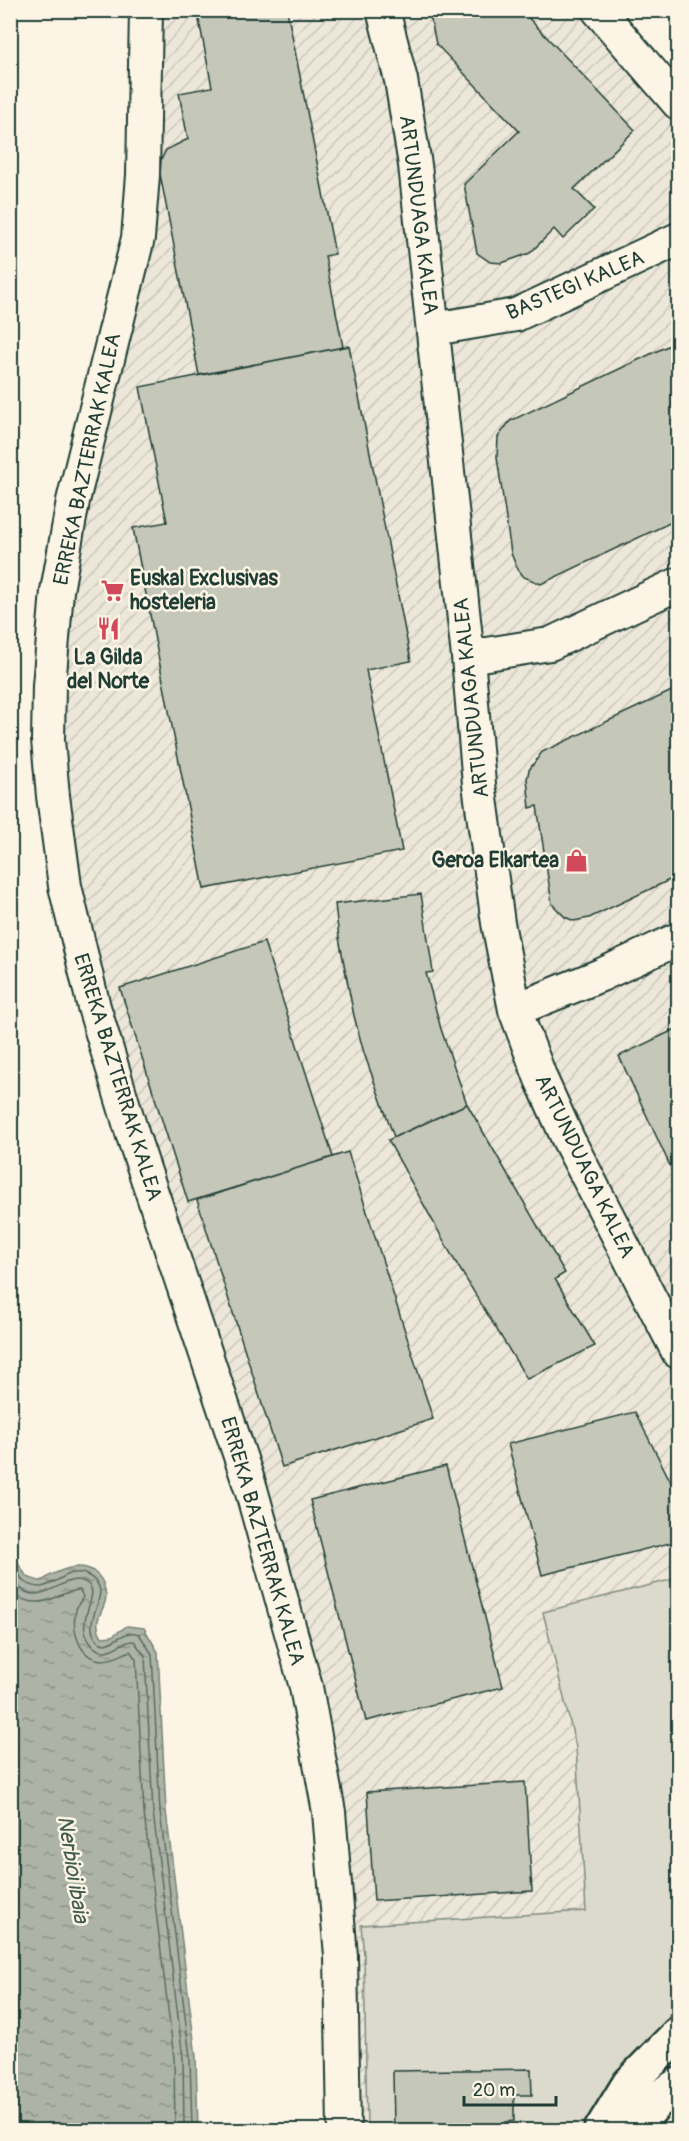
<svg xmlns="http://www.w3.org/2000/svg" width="689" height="2141" font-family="Pangolin,sans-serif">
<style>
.industrial{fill:url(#industrial-furrows)}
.grass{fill:#dcdacc;stroke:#7e8c80;stroke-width:1.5}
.water{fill:url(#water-ripples);stroke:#758479;stroke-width:1.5}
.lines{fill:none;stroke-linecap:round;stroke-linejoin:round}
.shore{stroke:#586c62;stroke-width:1.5}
.building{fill:#c5c7b9;stroke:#1f3d34;stroke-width:1.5}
.minor-casing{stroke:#1f3d34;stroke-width:36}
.major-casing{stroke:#1f3d34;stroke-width:38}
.minor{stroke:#fcf5e5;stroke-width:32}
.major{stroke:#fcf5e5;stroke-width:33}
.labels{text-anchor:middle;stroke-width:5;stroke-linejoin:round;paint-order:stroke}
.street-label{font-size:21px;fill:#1f3d34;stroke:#fcf5e5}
.poi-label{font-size:21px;font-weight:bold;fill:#1f3d34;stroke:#fcf5e5;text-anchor:start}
.water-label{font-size:22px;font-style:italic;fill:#435a51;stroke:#fcf5e5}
</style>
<defs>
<pattern id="industrial-furrows" width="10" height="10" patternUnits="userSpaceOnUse" patternTransform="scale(1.5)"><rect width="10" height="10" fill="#ece7d8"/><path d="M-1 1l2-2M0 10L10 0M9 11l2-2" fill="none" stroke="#cac7ba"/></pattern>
<pattern id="water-ripples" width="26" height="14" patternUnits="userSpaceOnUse" patternTransform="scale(1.5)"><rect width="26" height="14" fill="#aeb3a7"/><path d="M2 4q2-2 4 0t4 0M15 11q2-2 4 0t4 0" fill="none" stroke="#8d9389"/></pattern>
</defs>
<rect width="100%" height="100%" fill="#fcf5e5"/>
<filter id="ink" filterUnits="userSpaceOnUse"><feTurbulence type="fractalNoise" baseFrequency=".0167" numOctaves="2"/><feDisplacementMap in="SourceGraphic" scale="12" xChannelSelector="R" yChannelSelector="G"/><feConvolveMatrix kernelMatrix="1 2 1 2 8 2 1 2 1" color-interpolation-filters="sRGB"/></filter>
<g filter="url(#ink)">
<path class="industrial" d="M146,11H598L678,103V2034L601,2130H344L306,1687L94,1007L49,686L138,238Z"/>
<path class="grass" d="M678,1578V2008L615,2074L589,2130H367L364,1955L361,1925L586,1911L576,1747L543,1612Z"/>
<path class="water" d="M11,1541L19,1565L27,1577C31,1578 37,1581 41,1581C44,1580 46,1578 49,1576C62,1570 79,1562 93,1571C100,1576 104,1581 105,1590C110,1610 89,1616 102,1637L112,1636L127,1626L144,1628L158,1652L166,1811L196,2057L198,2130H11Z"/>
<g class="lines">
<path class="shore" d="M10,1559L23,1581C27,1584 35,1587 41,1587C57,1585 70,1565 89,1576C117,1592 80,1617 96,1639C106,1652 119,1634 130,1633C133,1632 136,1633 139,1634L152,1654L160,1812L190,2057L192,2130
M10,1576C37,1619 62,1570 85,1582C106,1593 70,1620 92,1645C105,1661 121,1640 134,1641L145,1656L153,1812L183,2058L184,2130
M10,1592C16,1597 21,1599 28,1601C51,1606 59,1591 80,1590L83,1597C81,1601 77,1605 76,1610C71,1629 79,1659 102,1660C113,1660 121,1655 130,1651L136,1659L144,1813L174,2058L175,2130"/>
</g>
<path class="building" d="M197,10H287L335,254L325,256L343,347L199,375L160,174L161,160L166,150L188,139L179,93L212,87Z
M429,10H521L635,130L574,189L594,209L563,239L554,229L530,253L502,263L490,262L477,253L464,184L519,131L436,44Z
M678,341V519L541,584L524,577L517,568L511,553L497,457L498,437L510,421Z
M349,346L411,661L366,670L402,851L204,889L133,528L167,522L140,387Z
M678,688V876L589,918L574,921L565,917L552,904L537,806L530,808L527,779L529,770L542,752Z
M421,894L433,972L426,973L441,1029L467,1104L394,1137L364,1053L354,1016L339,938L335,904Z
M264,942L333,1157L188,1202L120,988Z
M678,1028V1183L619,1056Z
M467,1104L565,1273L555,1279L595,1346L527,1379L455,1261L388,1140Z
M348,1152L433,1419L282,1467L197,1200Z
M635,1412L675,1490L678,1505V1541L542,1575L508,1444Z
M446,1466L503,1687L366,1721L310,1500Z
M525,1782L532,1891L374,1901L367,1792Z
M531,2069L532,2095H514V2121L505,2122V2130H394L393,2071Z"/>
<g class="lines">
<defs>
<path id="minor" d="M146,10L143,175L138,238L73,501L57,591L49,686L48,740L53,796L65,886L94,1007L133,1136L251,1489L306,1687L329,1812L341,1956L344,2130
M383,10L401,80L415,165L468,657L479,784L498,923L515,1010L541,1079L568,1139L678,1352
M598,10L678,103
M434,329L516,315L678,239
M468,657L550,644L678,584
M515,1010L601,975L678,939"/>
<path id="major" d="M601,2130L629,2084L678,2034
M635,2130C646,2113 661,2095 678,2085"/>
</defs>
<use href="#minor" class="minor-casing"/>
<use href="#major" class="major-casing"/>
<use href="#minor" class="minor"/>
<use href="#major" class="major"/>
</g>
</g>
<defs>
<symbol id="supermarket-bare" viewBox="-9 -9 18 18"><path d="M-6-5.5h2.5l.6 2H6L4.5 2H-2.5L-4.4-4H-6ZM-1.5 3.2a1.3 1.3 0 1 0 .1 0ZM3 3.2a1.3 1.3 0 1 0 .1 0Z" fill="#d1495b" stroke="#fcf5e5" stroke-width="2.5" paint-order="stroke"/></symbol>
<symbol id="restaurant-bare" viewBox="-9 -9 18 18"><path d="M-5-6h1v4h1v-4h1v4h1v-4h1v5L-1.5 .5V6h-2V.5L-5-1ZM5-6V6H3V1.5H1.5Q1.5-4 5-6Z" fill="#d1495b" stroke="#fcf5e5" stroke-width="2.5" paint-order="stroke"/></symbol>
<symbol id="shop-bare" viewBox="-9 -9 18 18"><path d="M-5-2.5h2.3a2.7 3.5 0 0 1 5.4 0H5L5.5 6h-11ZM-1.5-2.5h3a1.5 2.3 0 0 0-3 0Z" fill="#d1495b" stroke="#fcf5e5" stroke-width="2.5" paint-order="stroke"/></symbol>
</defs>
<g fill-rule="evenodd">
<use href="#supermarket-bare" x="96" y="574" width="33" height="33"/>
<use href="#restaurant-bare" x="92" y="612" width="33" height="33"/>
<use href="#shop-bare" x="560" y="844" width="33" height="33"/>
</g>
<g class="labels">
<g class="street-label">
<text transform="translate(419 215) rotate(83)" y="7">ARTUNDUAGA KALEA</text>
<text transform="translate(575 285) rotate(-23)" y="7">BASTEGI KALEA</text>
<text transform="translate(87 459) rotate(-78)" y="7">ERREKA BAZTERRAK KALEA</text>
<text transform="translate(471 698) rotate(-96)" y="7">ARTUNDUAGA KALEA</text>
<text transform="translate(118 1077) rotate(73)" y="7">ERREKA BAZTERRAK KALEA</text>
<text transform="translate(585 1166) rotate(64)" y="7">ARTUNDUAGA KALEA</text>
<text transform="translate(263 1541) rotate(74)" y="7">ERREKA BAZTERRAK KALEA</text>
</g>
<g class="poi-label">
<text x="130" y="585">Euskal Exclusivas<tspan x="130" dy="24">hosteleria</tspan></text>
<text x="108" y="664" text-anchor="middle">La Gilda<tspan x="108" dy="24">del Norte</tspan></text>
<text x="559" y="867" text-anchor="end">Geroa Elkartea</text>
</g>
<g class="water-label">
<text transform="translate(74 1869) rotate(81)" y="8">Nerbioi ibaia</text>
</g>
</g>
<rect width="689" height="2141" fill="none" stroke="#fcf5e5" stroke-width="36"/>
<rect x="18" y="18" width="653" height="2105" fill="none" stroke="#1f3d34" stroke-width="2" filter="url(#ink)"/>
<path d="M464 2096v9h92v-9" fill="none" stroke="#1f3d34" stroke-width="3"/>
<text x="473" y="2096" font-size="18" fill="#1f3d34" stroke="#fcf5e5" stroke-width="4.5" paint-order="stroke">20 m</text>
</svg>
